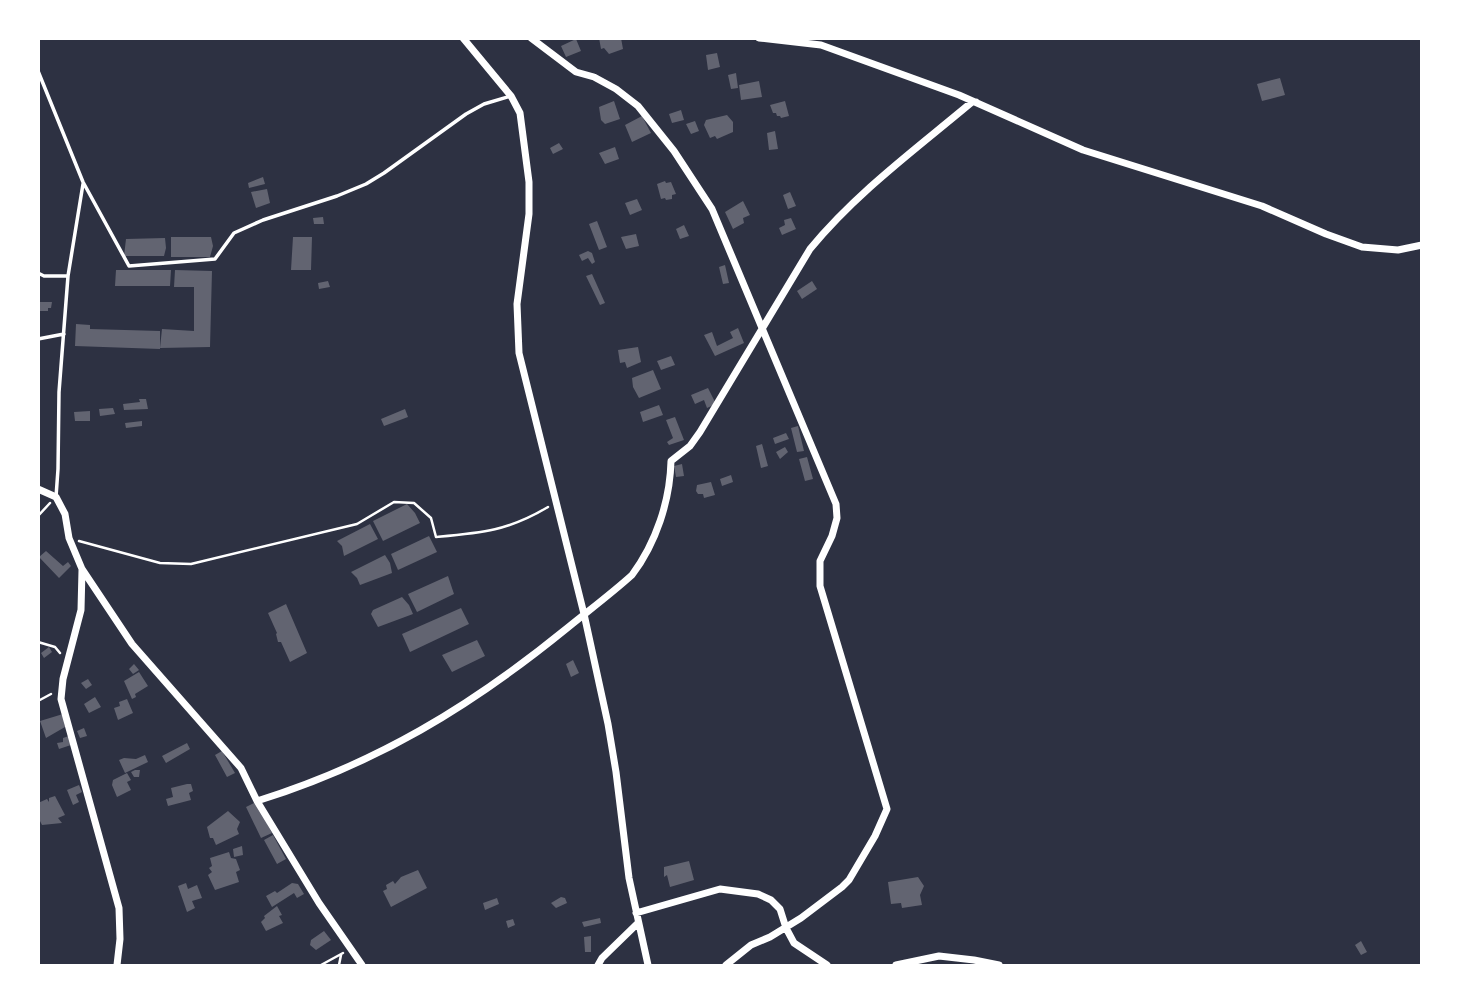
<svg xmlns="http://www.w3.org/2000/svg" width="1460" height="1004" font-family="'Libre Baskerville',serif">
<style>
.building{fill:#626471}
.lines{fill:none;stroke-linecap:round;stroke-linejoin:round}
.path{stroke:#fff;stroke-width:2.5}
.service{stroke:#fff;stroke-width:3.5}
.minor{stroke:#fff;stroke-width:7}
</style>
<rect width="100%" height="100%" fill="#2d3142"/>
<path class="building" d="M599,38H621L623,49L609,54L604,48L601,49Z
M576,39L581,51L566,57L561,46Z
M717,53L720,67L708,70L706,55Z
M736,73L738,88L731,89L728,75Z
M1280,78L1285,95L1262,101L1257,84Z
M759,81L762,97L741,100L739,85Z
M614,101L620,119L605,124L601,120L599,107Z
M785,101L789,116L781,118L780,116H777L776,113H773L770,105Z
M681,110L684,120L672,123L669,114Z
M727,115L733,122V132L717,139L715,136L710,138L704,125L706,120Z
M642,116L651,133L632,142L625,125Z
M695,121L699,131L691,134L686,124Z
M775,131L778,149L769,150L767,133Z
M559,143L563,149L553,154L550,148Z
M615,147L619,159L605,164L599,153Z
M263,177L265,184L249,188L248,183Z
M665,181L666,183L671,182L676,194L672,195V199L666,200L665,198L661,199L657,184Z
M267,189L270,203L256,208L251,192Z
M790,192L796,206L788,209L783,195Z
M637,199L642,210L630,215L625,203Z
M743,201L750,215L743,218L744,223L733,229L725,212Z
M323,217L324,224H314L313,218Z
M791,218L796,229L782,235L779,228L785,225L784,220Z
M597,221L607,247L599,250L589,224Z
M684,225L689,236L680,239L676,229Z
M636,234L639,246L626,249L621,237Z
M171,237H211L213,246L210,257H171Z
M293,237H312L311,270H291Z
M165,238L166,248L164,256H124L126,239Z
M588,251L592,253L595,262L592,264L588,258L582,261L579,255Z
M725,265L729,283L723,284L719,267Z
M116,270H171L170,286H115Z
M175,270L212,271L210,347L160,348L162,329L194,331V287H174Z
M592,274L605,303L600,305L586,276Z
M328,281L330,287L319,289L318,283Z
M812,281L817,289L802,299L797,291Z
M38,302H52L51,308H48V311H38Z
M76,324L90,325V329L160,331V349L75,346Z
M738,328L744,343L715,356L704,335L712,332L717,346L733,338L730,332Z
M638,347L641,362L627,368L625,362L620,363L618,350Z
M671,356L675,365L661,370L657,361Z
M653,370L661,389L639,398L633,387L632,378Z
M708,388L716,404L707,408L704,400L695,404L691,395Z
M139,399H146L148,409L124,410L123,404L140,402Z
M659,405L663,415L643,422L640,412Z
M113,408L115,414L100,416L99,409Z
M405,409L408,417L384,426L381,419Z
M90,411V421H75L74,412Z
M675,417L684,440L669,445L667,442L673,438L666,420Z
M142,421V426L126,428L125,423Z
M798,426L804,451L797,452L791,428Z
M786,433L789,439L775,444L773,438Z
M762,444L768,466L761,468L756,446Z
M785,447L788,452L780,459L776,452Z
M807,457L813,479L805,481L799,459Z
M682,464L684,476L676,477L674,466Z
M731,475L733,482L722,486L720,479Z
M711,482L715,495L704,498L703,494H698L696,491L697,485Z
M407,504L415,513L420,523L383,541L373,521Z
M370,524L378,539L344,556L342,546L337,541Z
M429,536L437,552L398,570L391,554Z
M46,551L63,566L68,562L71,566L59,578L39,557Z
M385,555L390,563L392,573L360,585L357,578L351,572Z
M448,576L454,594L417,612L408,594Z
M402,597L409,605L413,614L378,627L371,614L373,610Z
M286,604L307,653L290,662L281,642H278L276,634L277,633L268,613Z
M461,608L469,624L410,652L402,634Z
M477,640L485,656L452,672L442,655Z
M49,647L52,652L44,658L41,653Z
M573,660L579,673L571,677L566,664Z
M134,664L139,670L133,674L129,669Z
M139,672L148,686L135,694L136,697L132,699L124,681Z
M88,679L92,685L86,689L81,683Z
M95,697L101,707L89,713L84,704Z
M127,699L133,713L118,720L114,708L120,706L119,702Z
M63,714L65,727L46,738L40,721Z
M84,728L87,736L80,738L77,731Z
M69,736L71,745L59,749L57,743L63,742V738Z
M187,743L190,749L166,763L162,756Z
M222,751L235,773L227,777L215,755Z
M145,755L148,762L125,773L119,760L124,758L136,759Z
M135,770H140L139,777H134L131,772Z
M127,773L131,780L127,782L131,790L117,797L112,785L113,780Z
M187,784H191L193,791L189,793L191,800L168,806L166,799L173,797L171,788Z
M79,785L82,792L76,795L79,802L73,805L67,790Z
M55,796L65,815L58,818L62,823L42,825L38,817V803L47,799L49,802V798Z
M256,802L272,833L261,838L246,807Z
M228,811L240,822L237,829L239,834L216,845L213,838H210L207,827Z
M273,835L286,859L277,864L264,840Z
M242,846L243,855L234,857L233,849Z
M229,852L231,858L236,859L240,870L236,872L239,882L215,890L208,875L212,872L209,868L212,866L210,858Z
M689,861L694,880L670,887L667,875L664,877V867Z
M418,870L427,888L391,907L383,891L387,889L386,885L393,881L395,884L401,877Z
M918,877L924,886L920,895L922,905L902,908L901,903L891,904L888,882Z
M186,883L188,889L197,885L202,898L192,901L195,908L187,912L178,886Z
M292,883L298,884L304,894L297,898L294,893L272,907L266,896L275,891L277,893Z
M561,897L565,898L567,903L556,908L551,903Z
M497,898L499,904L485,910L483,903Z
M277,906L282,915L279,916L283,923L266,931L261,922L265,918L264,916Z
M600,918L601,923L584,927L582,922Z
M513,919L515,925L508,928L506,921Z
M324,931L331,940L316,950L310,945L311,940Z
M591,936V952H585L584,937Z
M1361,941L1367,952L1361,955L1355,945Z"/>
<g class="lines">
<path class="path" d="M38,516L50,503
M79,541L160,563L191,564L357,524L394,502L414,503L431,518L436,537C481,533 508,531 548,507
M38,642L55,647L60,653
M38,701L51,694
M321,965L343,953
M339,965L341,955"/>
<path class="service" d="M38,71L83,182L129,266L215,259L234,233L263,220L337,196L366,184L384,173L466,114L484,104L511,96
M38,273L44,276H68
M38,339L64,334
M56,497L58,469L59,392L68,276L83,184"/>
<path class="minor" d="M463,38L511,96L520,113L529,182V214L517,304L519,353L584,614L608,724L616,772L629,878L648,965
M531,38L576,72L594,77L616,89L638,106L674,151L712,209L836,504L837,518L832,536L820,561V586L887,809L875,836L849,880L842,887L801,918L770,937L751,945L726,965
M759,38L821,45L959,95L1083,150L1262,206L1326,234L1362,247L1398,250L1422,245
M38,489L56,497L65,514L69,538L82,569L132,644L241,768L257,801L319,903L362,965
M82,570L81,610L63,679L61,699L119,908L120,939L117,965
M257,801C376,764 470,707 566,629C588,611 611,594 632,575C656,543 670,501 671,461L690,446L700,432L810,249C857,192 916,149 972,102H976
M636,913L720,889L758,894L771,900L780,909L786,928L794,943L827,965
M598,965L602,958L638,923
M896,965L939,956L974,960L999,965"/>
</g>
<rect width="1460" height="1004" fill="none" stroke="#ffffff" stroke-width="80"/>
</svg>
